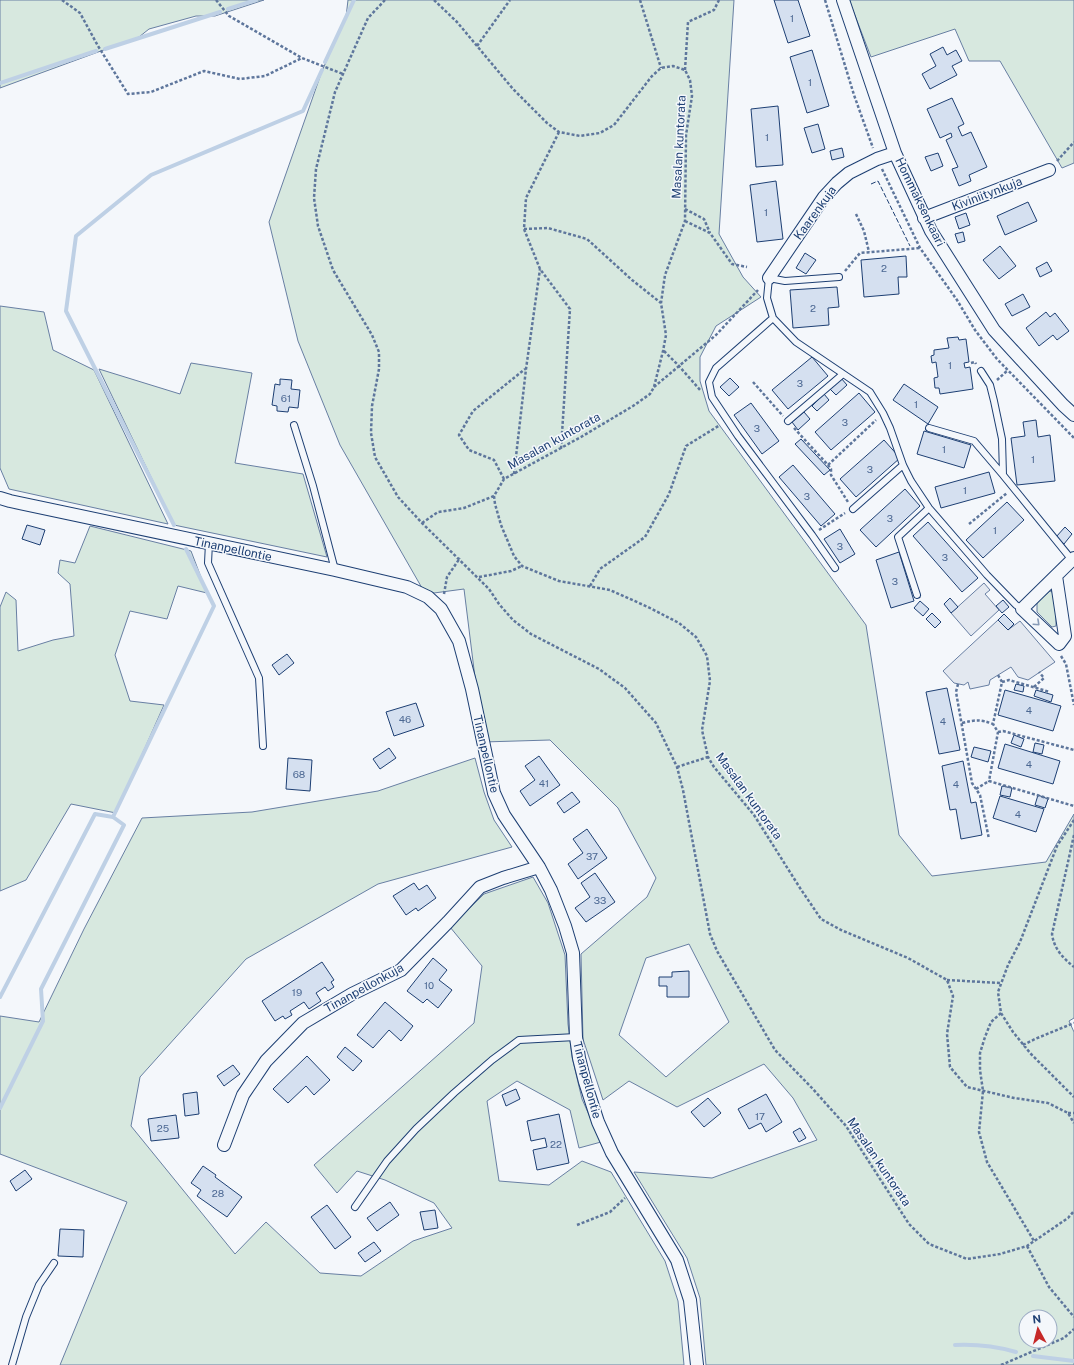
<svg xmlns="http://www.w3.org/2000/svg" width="1074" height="1365" font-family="'Public Sans',sans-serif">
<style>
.green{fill:#d7e8df;stroke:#687fa3;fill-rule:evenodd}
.parking{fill:#e3e8f0;stroke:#687fa3}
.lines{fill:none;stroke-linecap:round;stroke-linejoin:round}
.stream{stroke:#bed0e5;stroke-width:4}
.building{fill:#d5e0f0;stroke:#1d3f73}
.service-casing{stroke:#1d3f73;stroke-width:8}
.minor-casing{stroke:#1d3f73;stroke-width:14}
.path{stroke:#5e769c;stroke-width:2.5;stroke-dasharray:3 2;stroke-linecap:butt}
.service{stroke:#f4f7fb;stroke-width:6}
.minor{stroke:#f4f7fb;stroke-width:12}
.fence{stroke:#1d3f73;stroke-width:1;stroke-dasharray:5 2;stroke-linecap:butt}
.oneway{stroke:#889bb7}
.labels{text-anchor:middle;stroke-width:3;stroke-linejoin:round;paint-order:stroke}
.number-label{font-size:10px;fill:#4b6792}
.street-label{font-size:12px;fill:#1d3f73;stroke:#f4f7fb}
</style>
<rect width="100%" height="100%" fill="#f4f7fb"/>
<path class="green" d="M0,0H264L215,16H196L149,29L139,37L0,88Z
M348,0H734L719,234L743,277L761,297L716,326L700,357V381L709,411L866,625L899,835L932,876L1046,862L1074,814V1018L1069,1021L1074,1032V1365H706L700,1298L687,1258L634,1172L712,1178L817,1140L793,1098L764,1064L677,1107L629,1081L603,1100L583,1039L581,954L647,897L656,878L618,808L550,740L483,742L464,589L434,593L422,588L340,445L298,341L269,222L322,71L346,17ZM689,944L729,1022L666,1077L619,1035L646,958ZM1026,1317H1050V1341H1026Z
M849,0H1074V163L1062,168L1000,61H969L955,29L871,57Z
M0,306L44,312L53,350L94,370L168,524L9,489L0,468Z
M191,363L252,373L235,463L303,474L327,557L174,525L99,369L180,394Z
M90,526L191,551L207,593L178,586L167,619L130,611L115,655L130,701L164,705L116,813L71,804L26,880L0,891V607L6,592L16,600L18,651L53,640L74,636L70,584L58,573L60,560L75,563Z
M1050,591L1054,593L1056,619V626L1052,627L1037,612V602Z
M475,758L484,792L494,820L512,847L378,884L246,959L140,1077L131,1126L235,1254L266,1222L320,1273L361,1276L413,1241L452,1228L434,1203L385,1180L357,1171L337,1193L314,1165L474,1023L482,966L450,927L484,894L533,877L548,903L565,955L568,1024L572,1057L582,1099L601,1142L579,1148L570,1110L517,1081L487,1101L499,1181L549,1185L582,1161L611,1172L665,1261L678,1301L684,1365H60L127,1202L0,1154V1016L39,1022L84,929L142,818L252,812L378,791Z"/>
<path class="parking" d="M984,583L990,590L985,594L999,610L971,636L951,613Z
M998,620L1008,630L1020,621L1055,662L1028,680L1018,677L1011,667L990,680L989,685L970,689L968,682L964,685L954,683L943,671Z"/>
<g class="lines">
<path class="stream" d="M228,9L256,0
M105,49L220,12
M325,62L354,0
M0,83L96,51
M174,525L66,311L76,236L151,175L303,111L322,70
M0,997L95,814L113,817
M0,1108L43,1021L41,989L124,825L113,817L214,606L186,549
M955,1345C977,1344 995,1346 1016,1352
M1033,1356L1074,1361"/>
</g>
<path class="building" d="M774,0H798L810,36L788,43Z
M943,47L947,55L956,50L962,61L952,66L957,75L930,89L922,74L936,66L930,54Z
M812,50L829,106L807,113L790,57Z
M952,98L964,124L958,127L962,136L971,132L987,167L969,175L971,181L959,186L952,169L958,167L946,140L952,137L951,133L940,138L927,109Z
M778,106L783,165L756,167L751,109Z
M818,124L825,149L812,153L804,128Z
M842,148L844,157L832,160L830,151Z
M938,153L943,166L931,171L925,157Z
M776,181L783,239L757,242L750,185Z
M1028,202L1037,221L1005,235L997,216Z
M966,213L970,225L959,229L955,217Z
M963,232L965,241L958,243L955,234Z
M1000,246L1016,266L999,279L983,260Z
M805,253L816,260L806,274L796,268Z
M906,256L907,277H898L899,294L864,297L861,260Z
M1047,262L1052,271L1040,277L1036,268Z
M837,287L839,307L828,308L829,325L793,328L790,290Z
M1023,294L1030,307L1012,316L1005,304Z
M1046,312L1050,317L1055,313L1069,331L1057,340L1053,335L1039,346L1026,328Z
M958,337L959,340L966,339L969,362L964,363L965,368L970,367L973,389L940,394L939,388H935L934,378L938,377L936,362L932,363L931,356L934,355V350L949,348L947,338Z
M812,357L828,376L788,409L772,390Z
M730,378L739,387L729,396L720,387Z
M841,378L847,385L836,395L830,389Z
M280,379L292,380L291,389L300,390L298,408L289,407L288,412L277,411V406L272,405L275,384L280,385Z
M904,384L938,407L928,424L893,400Z
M859,393L875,412L831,450L815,432Z
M824,394L829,400L817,411L812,406Z
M751,403L779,441L762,454L734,415Z
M804,412L810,419L798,430L792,422Z
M1036,420L1038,437L1050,435L1055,481L1017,485L1011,438L1025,436L1023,422Z
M924,431L971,445L964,468L917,454Z
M801,439L830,470L824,475L795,444Z
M884,440L900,458L856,497L840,479Z
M793,465L835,514L821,526L779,477Z
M989,472L995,493L941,508L935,487Z
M905,489L920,506L876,547L860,530Z
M1007,502L1024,520L983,558L966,540Z
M928,522L978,578L962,592L913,536Z
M27,525L45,530L40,545L22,539Z
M1065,527L1072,534L1064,544L1056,537Z
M840,529L855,554L840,563L824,539Z
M899,552L914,601L891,608L876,560Z
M950,598L958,607L951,613L944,604Z
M1003,600L1009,607L1002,613L996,606Z
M920,601L929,609L923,616L914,608Z
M932,613L941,622L935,628L926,619Z
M1004,614L1014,624L1008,630L998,620Z
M287,654L294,663L279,675L272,665Z
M1016,684L1024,686L1023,692L1014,690Z
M947,688L960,750L939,754L926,692Z
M1005,690L1061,706L1053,731L998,715Z
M1036,690L1053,695L1051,702L1034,696Z
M416,703L424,726L394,736L386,712Z
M1014,735L1024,739L1021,747L1011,743Z
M1035,743L1044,745L1042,754L1033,752Z
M1005,744L1060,761L1053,784L998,768Z
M974,747L991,751L988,762L971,757Z
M389,748L396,758L380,769L373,759Z
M539,756L560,785L530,806L520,791L535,780L525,766Z
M288,758L312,760L310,791L286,789Z
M963,761L971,803L976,802L982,835L961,839L956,809L950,810L942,766Z
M1002,786L1012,788L1010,797L1000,795Z
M572,792L580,802L564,813L557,803Z
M1038,795L1048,799L1045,808L1035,805Z
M1000,796L1044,809L1036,832L993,818Z
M587,829L607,858L578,879L568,864L583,853L573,839Z
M595,873L615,902L586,922L575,908L590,897L581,883Z
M414,883L419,890L427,885L436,898L418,911L416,908L406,915L393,896Z
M433,958L447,970L439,980L452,990L438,1008L427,999L423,1003L407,991Z
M322,962L334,980L331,982L334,987L328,991L325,987L316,993L321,1001L309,1009L304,1002L290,1011L292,1015L285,1019L283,1016L275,1021L262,1001Z
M689,971V997H667V986H659V977H672V972Z
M385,1002L413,1026L401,1041L389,1030L373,1048L357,1035Z
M345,1047L362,1061L353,1071L337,1057Z
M307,1056L330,1080L314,1095L306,1086L288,1103L273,1089Z
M233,1065L240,1074L224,1086L217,1076Z
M516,1089L520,1099L506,1106L502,1095Z
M197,1092L199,1114L185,1116L183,1094Z
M766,1094L782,1122L766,1132L761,1123L749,1129L738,1109Z
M708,1098L721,1113L704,1127L691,1112Z
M559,1114L569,1163L537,1170L533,1150L547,1147L545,1138L531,1141L527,1121Z
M176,1115L179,1138L151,1141L148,1119Z
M800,1128L806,1138L799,1142L793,1132Z
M203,1166L216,1175L215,1177L242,1197L227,1217L197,1196L201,1190L191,1183Z
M25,1170L32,1179L16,1191L10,1181Z
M390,1202L399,1215L377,1231L367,1218Z
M327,1205L351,1237L335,1249L311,1217Z
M435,1210L438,1228L424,1230L420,1212Z
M60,1229L84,1230L83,1257L58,1256Z
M374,1242L381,1251L365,1262L358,1253Z"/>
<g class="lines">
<defs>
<path id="service" d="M839,277L785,281L769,278L767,298L773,318L796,342L870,392L883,413L890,428L903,465L911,481L929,508L987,575L1016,605L1022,609
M773,318L716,368L709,382L712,397L738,436L812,535L835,568
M981,371L990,385L994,401L1002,439L1003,475L1072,560
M788,421L843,374
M294,425L313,486L335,570
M929,428L974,441L1003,475
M853,509L903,465
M209,543L208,563L259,678L263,746
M917,595L898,537L929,508
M355,1207L387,1161L416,1129L454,1093L492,1060L519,1040L576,1037
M12,1365L26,1317L39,1285L54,1263"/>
<path id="minor" d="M843,0L895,153L931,231L994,330L1063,405L1074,415
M924,218L1049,170
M769,278L824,197L837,183L849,173L877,159L895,153
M0,498L10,501L335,570L407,587L428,597L441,609L459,641L472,689L494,793L504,815L539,867L551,890L565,926L573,953L576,1037L579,1058L585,1082L598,1122L612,1153L677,1260L690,1300L697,1365
M1056,576L1065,636L1059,644L1022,609L1074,558
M224,1145L243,1095L266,1061L303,1023L352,994L401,970L448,922L480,887L503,878L539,867"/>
</defs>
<use href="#service" class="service-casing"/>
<use href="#minor" class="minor-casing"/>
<path class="path" d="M62,0L80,13L98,46L128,94L151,92L204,71L240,79L265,76L302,58
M216,0L229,16L302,58L343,74
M385,0L368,18L335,92L316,169L314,198L318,226L333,270L372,335L379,352V369L372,406L371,433L375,457L398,497L422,523L489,589L499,604L513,620L531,634L599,669L625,688L656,723L677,767L683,790L710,934L717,951L775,1050L812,1088L846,1126L909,1224L929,1244L967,1259L1000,1254L1027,1246L1068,1218L1074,1211
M434,0L457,22L513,89L547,123L559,132L580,136L600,133L614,125L652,76L661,68L673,66L685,70L690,80L692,96L686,135L685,221L665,275L661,303L666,335L663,351L654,387L650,394L633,406L581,437L504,479L494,496L495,504L501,525L514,556L522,566L559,581L610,590L648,607L679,623L696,637L707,656L710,681L702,730L708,757L714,767L754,815L800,888L821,919L841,930L908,958L947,980L953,996L947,1034L950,1067L967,1087L1014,1098L1048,1103L1068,1113L1074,1123
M640,0L661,68
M825,0L854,95L873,148
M477,46L510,0
M685,70L688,22L714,10L719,0
M559,132L526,198L524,229L540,269L570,309L561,449
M1057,161L1074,142
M882,169L920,248L957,300L975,330L997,359L1074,438
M685,209L704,219L710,233
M856,214L864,231L869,252
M685,221L710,233L732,264L747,267
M524,229L548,228L587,239L632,280L661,303
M845,271L860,253L920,248
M664,351L679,366L701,391
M971,363L975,362L976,364
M997,380L1008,370
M753,382L783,416
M654,387L716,335L758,290
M794,428L828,465L831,469V475L848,502
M828,465L876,420
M514,474L526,369L540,269
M504,479L494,460L469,450L459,435L473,411L525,369
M422,523L438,512L464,508L494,496
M969,524L1007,493
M819,530L845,513
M479,577L511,571L522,566
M590,586L600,569L645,537L669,494L686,446L720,425
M444,594L447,577L460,558
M1061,656L1066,664L1074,705
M998,675L1002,682L993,724L998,732L989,781L1074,806
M1002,682L1009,680L1050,692
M958,684L956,692L972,783L980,795L989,839
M1034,687L1044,678L1039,672
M962,723C975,720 980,719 993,724
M998,732L1003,731L1074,750
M677,767L708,757
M976,789L989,781
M1074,820L1057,846L1020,942L1008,965L998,992L1001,1013L1013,1032L1031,1054L1074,1097
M1074,835L1052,934C1054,949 1063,958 1074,967
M947,980L1000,983
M1001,1013L991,1022L985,1037L980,1053V1070L983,1091L979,1132L987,1162L1034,1241
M1023,1045L1035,1039L1074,1023
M1068,1113H1074
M577,1225L610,1212L625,1198
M1027,1246L1049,1287L1074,1317
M1001,1365L1064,1338L1074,1329"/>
<use href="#service" class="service"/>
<use href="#minor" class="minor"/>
<path class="fence" d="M871,184L878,181L910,246"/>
</g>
<defs><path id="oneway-chevron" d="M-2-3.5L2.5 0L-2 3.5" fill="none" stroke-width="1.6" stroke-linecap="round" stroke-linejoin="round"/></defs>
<use class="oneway" href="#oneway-chevron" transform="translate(1037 623) rotate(43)"/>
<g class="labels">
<g class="number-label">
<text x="792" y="22">1</text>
<text x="810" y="86">1</text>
<text x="767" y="141">1</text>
<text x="766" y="216">1</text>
<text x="884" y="272">2</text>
<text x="813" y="312">2</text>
<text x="950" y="369">1</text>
<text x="800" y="387">3</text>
<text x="286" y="402">61</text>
<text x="916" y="408">1</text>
<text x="845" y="426">3</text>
<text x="757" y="432">3</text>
<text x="944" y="453">1</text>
<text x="1033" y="463">1</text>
<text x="870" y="473">3</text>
<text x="965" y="494">1</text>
<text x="807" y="500">3</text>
<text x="890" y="522">3</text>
<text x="995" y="534">1</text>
<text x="840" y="550">3</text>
<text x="945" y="561">3</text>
<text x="895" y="585">3</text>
<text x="1029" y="714">4</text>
<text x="405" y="723">46</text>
<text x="943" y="725">4</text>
<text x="1029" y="768">4</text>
<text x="299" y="778">68</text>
<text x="544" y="787">41</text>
<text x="956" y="788">4</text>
<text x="1018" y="818">4</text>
<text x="592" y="860">37</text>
<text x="600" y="904">33</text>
<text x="429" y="989">10</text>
<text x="297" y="996">19</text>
<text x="760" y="1120">17</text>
<text x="163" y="1132">25</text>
<text x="556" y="1148">22</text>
<text x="218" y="1197">28</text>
</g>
<g class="street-label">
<text transform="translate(679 147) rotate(-87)" y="4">Masalan kuntorata</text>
<text transform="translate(987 194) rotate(-21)" y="4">Kiviniitynkuja</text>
<text transform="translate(920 202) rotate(64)" y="4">Hommaksenkaari</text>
<text transform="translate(815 213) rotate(-54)" y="4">Kaarenkuja</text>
<text transform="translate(554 441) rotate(-29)" y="4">Masalan kuntorata</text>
<text transform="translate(233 549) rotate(12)" y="4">Tinanpellontie</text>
<text transform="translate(486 754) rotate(77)" y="4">Tinanpellontie</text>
<text transform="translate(749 796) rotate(54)" y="4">Masalan kuntorata</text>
<text transform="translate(364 988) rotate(-29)" y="4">Tinanpellonkuja</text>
<text transform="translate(587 1080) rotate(75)" y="4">Tinanpellontie</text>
<text transform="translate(879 1162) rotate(56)" y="4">Masalan kuntorata</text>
</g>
</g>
<g transform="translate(1038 1329) rotate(353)"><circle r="19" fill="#f4f7fb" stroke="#9eadc5"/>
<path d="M0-3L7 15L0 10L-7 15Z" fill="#c62828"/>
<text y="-6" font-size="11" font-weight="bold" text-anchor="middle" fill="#1d3f73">N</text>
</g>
</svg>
